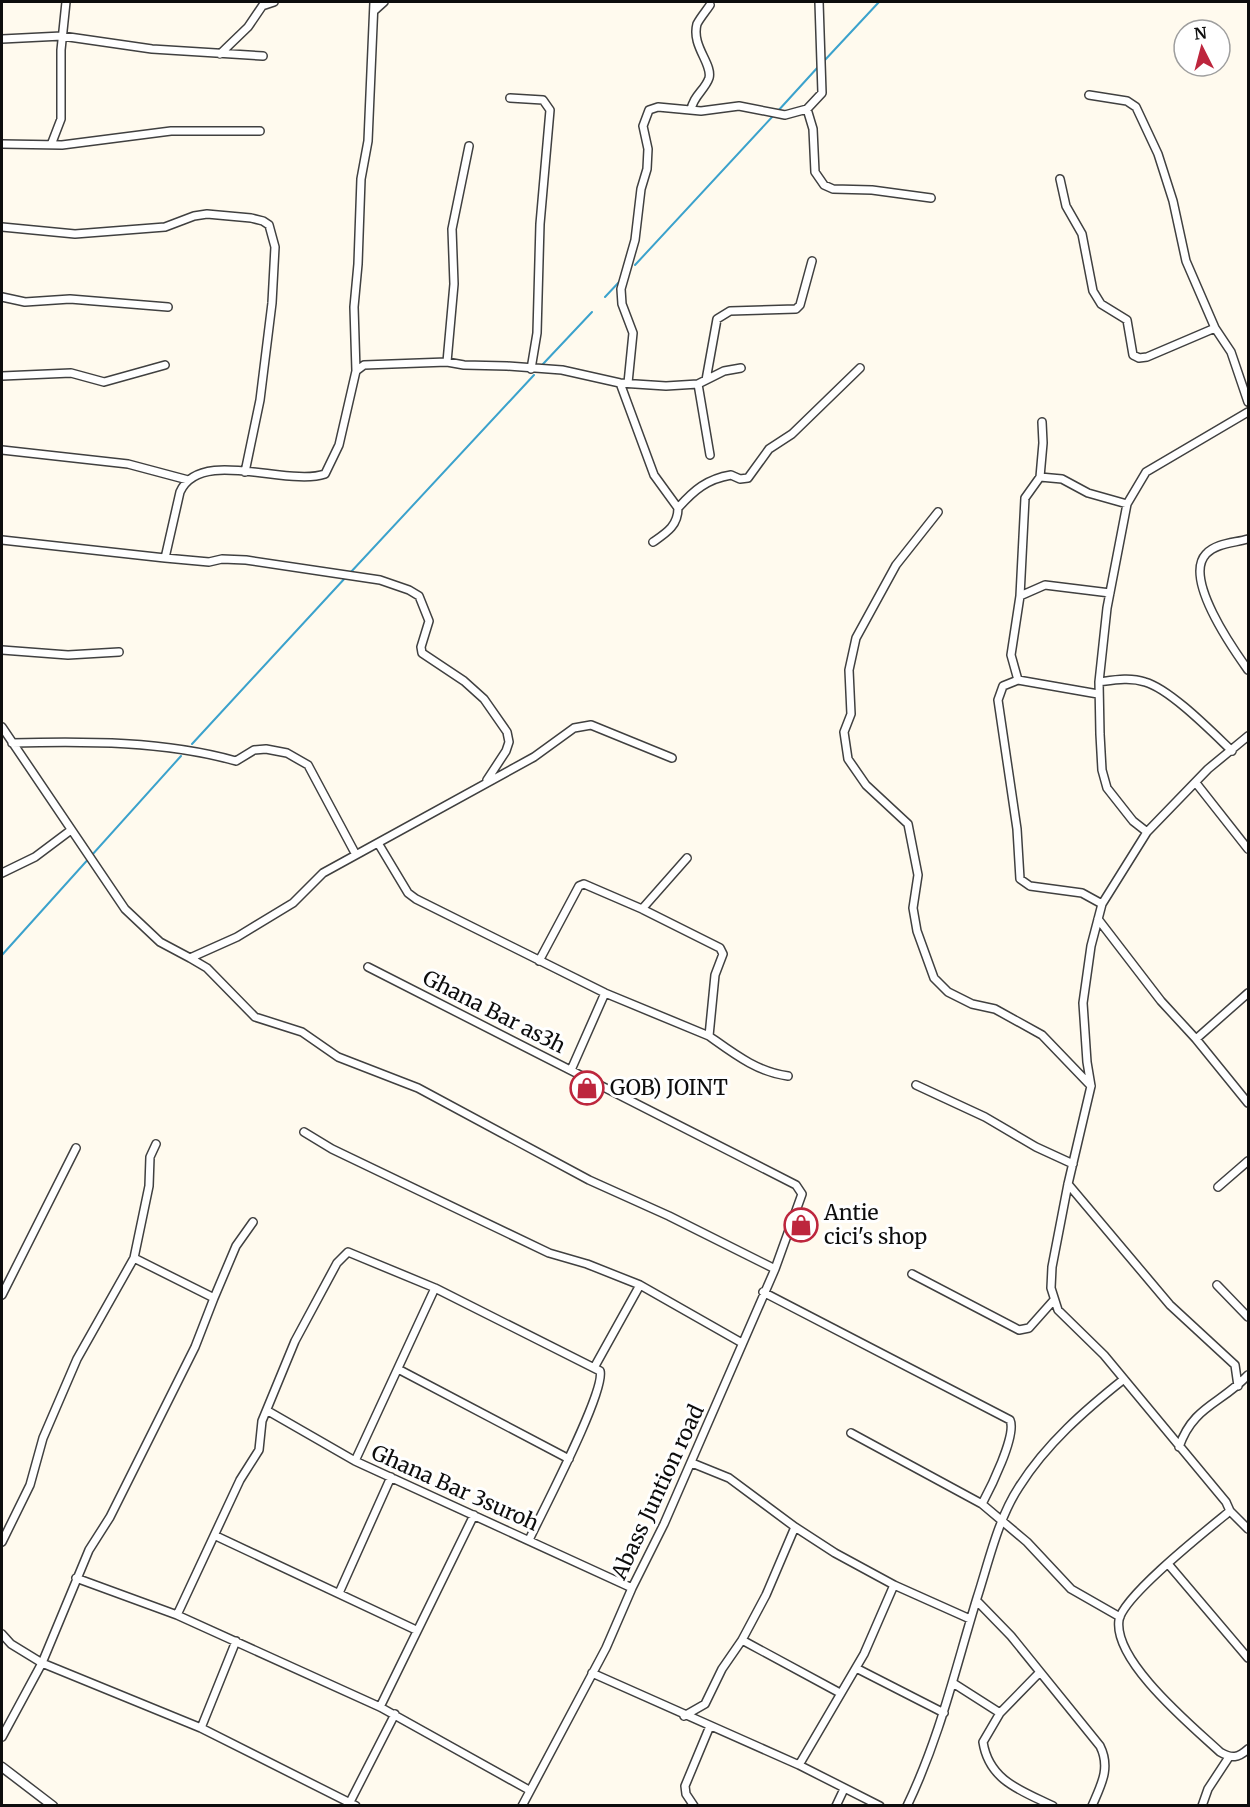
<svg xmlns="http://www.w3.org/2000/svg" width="1250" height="1807" font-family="Merriweather,serif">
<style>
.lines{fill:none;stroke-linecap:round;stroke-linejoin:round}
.stream{stroke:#3ba2cc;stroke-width:2}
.minor-casing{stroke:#404040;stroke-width:10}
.tertiary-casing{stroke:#404040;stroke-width:11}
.minor{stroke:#fff;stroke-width:7}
.tertiary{stroke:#fff;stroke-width:8}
.labels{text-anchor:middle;stroke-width:6;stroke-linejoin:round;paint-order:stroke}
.street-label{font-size:21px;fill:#0d0d0d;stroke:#fff}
.poi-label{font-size:21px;fill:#0d0d0d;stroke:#fff;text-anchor:start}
</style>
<rect width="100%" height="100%" fill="#fffaee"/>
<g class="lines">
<path class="stream" d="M824,61L879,2
M777,112L818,67
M635,265L773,116
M605,297L620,281
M543,364L592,312
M350,573L534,375
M192,744L346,577
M2,955L181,756"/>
<defs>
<path id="minor" d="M265,5L274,2
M374,11L384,2
M2,39L62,36L152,49L263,56
M220,54L248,27L265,2
M1089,95L1127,101L1136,107L1158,154L1173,201L1186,261L1215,328
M510,98L543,100L550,110L540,224L537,333L531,369
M807,109L813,129L815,172L824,185L833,189L872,190L931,198
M691,110C693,96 705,90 709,78C713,64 691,46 697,24C700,18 706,11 710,5
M2,144L62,145L171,131H260
M51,145L61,119V50L66,2
M1060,179L1066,206L1082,234L1093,291L1101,304L1127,320L1133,355L1139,358L1147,357L1215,328L1231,352L1248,402
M2,227L75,234L165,227L194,216L207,214L251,218L263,221L269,225L275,247L272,303L260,400L245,472
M2,297L25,302L70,299L168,307
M447,362L454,284L452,229L469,146
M356,371L354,307L358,264L361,179L368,141L374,2
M2,376L71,373L104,382L165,365
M706,380L717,319L730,311L796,309L800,305L812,261
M620,383L654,475L678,508C678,526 666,533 653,542
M628,383L633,333L622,304L621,289L635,240L641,189L647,169L648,149L643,126L649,110L658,107L701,111L739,106L785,115L807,109L822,93L819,2
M698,384L710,455
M2,450L128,464L188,480
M1040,477L1062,479L1088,493L1127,504
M678,508C694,490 707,479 731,475L740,479L748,478L769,449L792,434L860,368
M938,512L896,565L856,638L849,670L851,714L844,732L848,759L866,785L908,824L918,875L913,908L917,931L934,978L948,992L972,1004L995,1009L1042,1035L1091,1086
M1248,539C1234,543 1216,543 1206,554C1183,578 1233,649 1248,670
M2,540L165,558L180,492C200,447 287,487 325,474L339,445L356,371L364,365L447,362L464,365L507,366L562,370L620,383L666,386L698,384L724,371L741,368
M165,558L209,562L222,559L246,560L380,580L409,590L419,596L429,621L421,647L422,653L464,681L484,699L507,732L509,742L506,751L487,780
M1020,596L1025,498L1040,477L1043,443L1042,422
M2,650L68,655L119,652
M1018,680L1011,655L1020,596L1045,585L1110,593
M1099,682C1114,680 1130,677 1145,682C1170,689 1212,732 1232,751
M1098,694L1018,680L1003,686L998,700L1017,829L1020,879L1030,886L1082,893L1102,904
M2,727L125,909L160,942L190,958L237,937L293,903L323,873L534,757L574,728L591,725L672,758
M1248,736L1208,769L1147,832L1102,904L1091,946L1083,1003L1087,1062L1091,1086L1068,1184L1052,1267L1051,1288L1058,1310L1104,1355L1226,1502L1230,1511L1248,1529
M12,743C86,741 165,741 236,761L254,750L266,749L287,753L308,765L355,853
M1196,783L1248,849
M1147,832L1133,821L1107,788L1102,770L1100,734L1099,682L1107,608L1127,504L1146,472L1248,412
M378,843L408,893L416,899L605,993L709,1036L715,975L723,954L720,948L642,909L584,884L579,886L539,961
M2,873L35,857L71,830
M642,909L687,858
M1098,919L1161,1001L1196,1039L1248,1103
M190,958L207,968L255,1017L302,1032L338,1057L418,1088L589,1180L669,1216L775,1269
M368,967L796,1185L802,1194L775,1269L664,1524L632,1588L606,1648L522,1806
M709,1036C733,1053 757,1072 788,1076
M1196,1039L1248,993
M571,1070L605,993
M916,1085L985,1117L1036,1147L1073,1164
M304,1132L332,1149L549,1253L587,1264L640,1285L742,1343
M1068,1184L1170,1305L1235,1365L1238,1386
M1218,1187L1248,1161
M134,1258L149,1186L150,1157L156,1144
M912,1274L1019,1330L1029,1328L1053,1301
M1217,1285L1248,1317
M763,1292L1010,1420C1017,1435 990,1489 982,1504L1027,1542L1071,1589L1120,1617
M2,1295L76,1148
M214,1298L236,1246L253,1222
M595,1366L640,1285
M398,1369L569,1459
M268,1411L355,1461L632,1588
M851,1433L982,1504
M1179,1447C1193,1406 1221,1404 1248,1375
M355,1461L435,1288
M1230,1511C1208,1529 1123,1596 1119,1620C1113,1661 1192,1726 1220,1752C1232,1759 1238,1758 1248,1749
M795,1527L835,1553L894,1585
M216,1536L416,1630
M2,1542L30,1485L43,1438L77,1359L134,1258L214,1298L195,1347L110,1517L89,1550L42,1663L2,1737
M1169,1565L1248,1658
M76,1578L177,1615L380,1707L529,1790
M339,1593L391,1477
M977,1601L1011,1636L1100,1746C1111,1768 1101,1785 1092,1806
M177,1615L240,1480L259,1450L262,1421L295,1341L337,1263L348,1252L435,1288L600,1371C606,1391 541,1514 529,1540
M2,1634L11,1644L42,1663L201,1728L356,1806
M742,1640L840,1693
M856,1668L944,1713
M592,1673L799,1765L880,1806
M1039,1673L1000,1713L983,1742C989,1781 1022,1791 1053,1806
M953,1683L1000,1713
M380,1707L474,1515
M684,1716L705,1704L722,1669L742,1640L766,1595L795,1527L729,1478L692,1463
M201,1728L236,1641
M799,1765L864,1654L894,1585L970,1619
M350,1802L395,1714
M694,1806L686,1794L685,1786L710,1726
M836,1806L844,1789
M907,1806C940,1737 955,1670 977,1598C989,1561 998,1519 1019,1487C1046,1444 1085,1410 1124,1379
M1202,1806L1208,1789L1229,1757"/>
<path id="tertiary" d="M2,1767L53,1806"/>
</defs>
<use href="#minor" class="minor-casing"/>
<use href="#tertiary" class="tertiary-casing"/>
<use href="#minor" class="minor"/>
<use href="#tertiary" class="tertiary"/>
</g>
<defs>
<symbol id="shop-ring" viewBox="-11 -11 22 22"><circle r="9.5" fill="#fff" stroke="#bd263d" stroke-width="1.5"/><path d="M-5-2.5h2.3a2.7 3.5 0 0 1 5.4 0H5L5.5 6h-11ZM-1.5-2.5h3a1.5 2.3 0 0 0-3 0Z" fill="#bd263d"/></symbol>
</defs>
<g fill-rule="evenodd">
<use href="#shop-ring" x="568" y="1069" width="38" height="38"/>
<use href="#shop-ring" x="782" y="1206" width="38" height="38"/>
</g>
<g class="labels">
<g class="street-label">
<text transform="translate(494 1012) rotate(27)" y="7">Ghana Bar as3h</text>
<text transform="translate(455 1488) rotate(24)" y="7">Ghana Bar 3suroh</text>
<text transform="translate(658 1492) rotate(-65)" y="7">Abass Juntion road</text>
</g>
<g class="poi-label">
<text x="610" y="1095">GOB) JOINT</text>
<text x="824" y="1220">Antie<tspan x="824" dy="24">cici's shop</tspan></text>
</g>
</g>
<rect width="1250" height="1807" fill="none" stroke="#0d0d0d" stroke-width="6"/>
<g transform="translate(1202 48) rotate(354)"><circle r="28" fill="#ffffff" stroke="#9e9e9e" stroke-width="1.5"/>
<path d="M0-4.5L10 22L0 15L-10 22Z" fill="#bd263d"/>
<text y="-9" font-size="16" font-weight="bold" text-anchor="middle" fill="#0d0d0d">N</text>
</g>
</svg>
